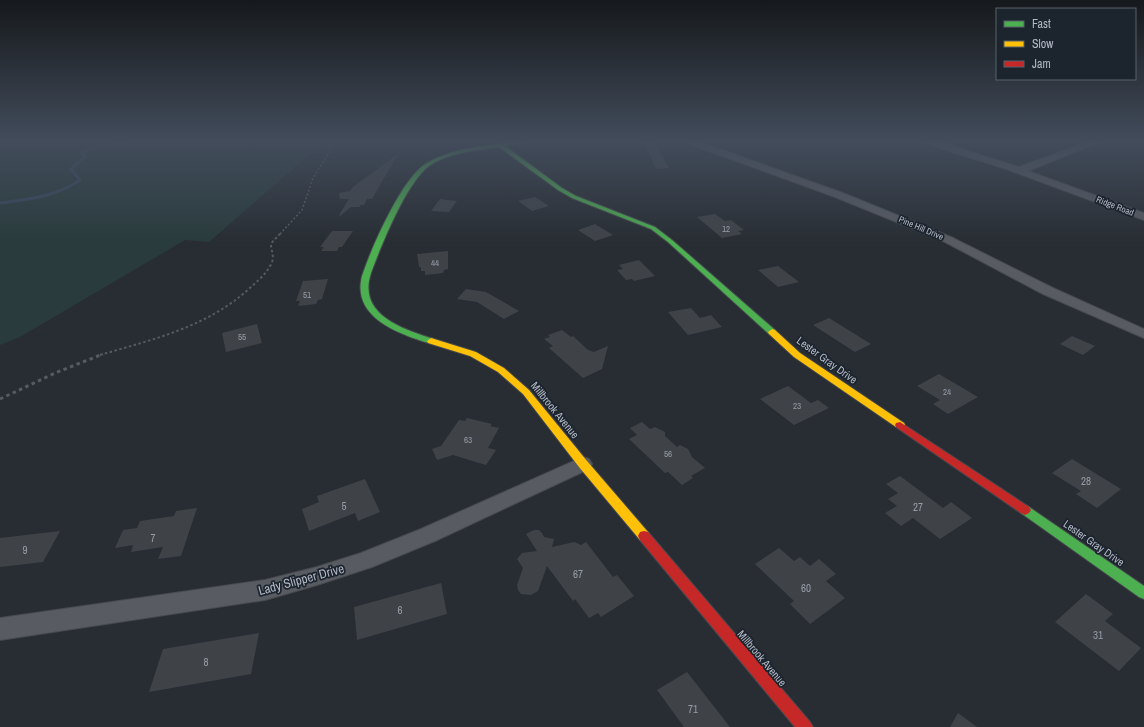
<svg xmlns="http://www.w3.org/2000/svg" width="1144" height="727" font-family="'Archivo Narrow',sans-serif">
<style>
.green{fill:#293b3c}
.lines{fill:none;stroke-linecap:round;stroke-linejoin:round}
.stream{stroke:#37475d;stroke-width:3}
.building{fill:#3f4348}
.street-casing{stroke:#46494e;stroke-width:2}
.fast-casing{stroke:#46494e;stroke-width:2}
.slow-casing{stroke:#46494e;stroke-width:2}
.jam-casing{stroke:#46494e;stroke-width:2}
.path-far2{stroke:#565b60;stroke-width:1.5;stroke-dasharray:2 2;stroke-linecap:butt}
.path-far1{stroke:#565b60;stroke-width:2;stroke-dasharray:2.5 2.5;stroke-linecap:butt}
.path{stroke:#565b60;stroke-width:3;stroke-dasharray:3.5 3.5;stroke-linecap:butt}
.street{fill:#585b62;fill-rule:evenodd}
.fast{fill:#4caf50;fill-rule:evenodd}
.slow{fill:#ffc107;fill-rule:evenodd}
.jam{fill:#c62828;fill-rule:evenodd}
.labels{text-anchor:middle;stroke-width:3.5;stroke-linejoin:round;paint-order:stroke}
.far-street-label{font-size:9px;fill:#b2b9c5;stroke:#1c242e}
.number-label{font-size:9px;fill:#959ca6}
.street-label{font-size:11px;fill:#b2b9c5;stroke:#1c242e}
.near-number-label{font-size:11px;fill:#959ca6}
.near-street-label{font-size:13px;fill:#b2b9c5;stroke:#1c242e}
</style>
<rect width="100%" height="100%" fill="#282d33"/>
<path class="green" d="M0,141H368L311,153L209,242L185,240L20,337L0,345Z"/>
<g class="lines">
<path class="stream" d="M0,203C29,199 55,197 80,180L71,169L86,156L81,153L91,148L127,143L129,141"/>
</g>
<path class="building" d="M643,141H654L669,168L656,169Z
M398,154L372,199H367L364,205H361L359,207H351L340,216L339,215L349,199H340L339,193L350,191L353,187Z
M535,197L549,206L532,211L518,201Z
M440,199L457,201L449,212L431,211Z
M715,214L725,221L731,220L744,230L738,231L742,234L722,238L697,217Z
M595,224L613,235L595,241L578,230Z
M332,231H353L342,247H339L337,251H321L324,247H320Z
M448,251V269L444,270L443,273L425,275V271H421V267H419L417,254Z
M639,260L655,276L634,281L632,279L626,280L617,270L623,269L619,265Z
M778,266L799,282L778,287L758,270Z
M328,279L322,299L318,300L316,304L298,306L300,301H296L303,281Z
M466,289L486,292L519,311L504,319L477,302L457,299Z
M691,308L700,318L711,315L722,327L688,335L668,312Z
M829,318L871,344L855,352L813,325Z
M257,324L262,343L226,352L222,333Z
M562,330L571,337L573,336L588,350L594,352L608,346L602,369L583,378L549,348L553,346L544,339L550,337L548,335Z
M1072,336L1095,346L1083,355L1060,344Z
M939,374L978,397L948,414L933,404L940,400L917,386Z
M788,386L811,403L818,400L829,408L794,425L760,399Z
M467,418L492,424L490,426L499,428L488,448L496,450L486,465L453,455L437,460L432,449L441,446L459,420L465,421Z
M642,422L650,429L655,427L665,432V436L677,447L680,445L688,449L692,457L705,468L691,476L693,478L682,485L668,472L665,473L629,439L637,435L630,428Z
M1072,459L1121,489L1097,508L1076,494L1081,491L1052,473Z
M900,476L943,508L951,502L972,518L940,539L913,518L901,526L885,513L897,506L888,499L898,493L886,484Z
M365,479L380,512L358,521L355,513L309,531L302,509L319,502L317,496Z
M197,508L181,556L158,559L163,547L131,552L133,545L115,548L123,530L137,528L140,521L174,516L176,511Z
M534,530H539L542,533L544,537L554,539L552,547L574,542L581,545L586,542L613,577L617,575L634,596L601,617L598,613L589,618L575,599L573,601L547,566L538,591L531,595L521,594L518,590L517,585L523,568L517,559L522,553L537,551L526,534Z
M60,531L43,562L0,567V538Z
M779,548L794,561L800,557L810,566L819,559L836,574L826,581L845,598L810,624L790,604L794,601L755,564Z
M441,583L447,614L357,640L354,607Z
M1086,594L1113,614L1105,621L1141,648L1119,671L1055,622Z
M259,633L251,674L149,692L163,649Z
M687,672L730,727H684L657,690Z
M958,713L977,727H950Z"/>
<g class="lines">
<defs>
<path id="street" d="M685,141H697L843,193L951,237L1053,288L1144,329V338L1043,294L943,241L835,197L686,143Z
M923,141H937L1019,167L1090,141H1102L1028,171L1144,213V220L1006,169L924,143Z
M583,457L589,459L592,464L589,469L435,541L372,567L317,585L265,600L0,640V618L265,580L317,567L361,553L421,529Z"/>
<path id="fast" d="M518,141H530L505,146L562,188L576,196L655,227L672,240L775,330L776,332L775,334H769L668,242L651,229L572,198L558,190L499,147C477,150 448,153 429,166C406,183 381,246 371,273C357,315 403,329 434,339L435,341L434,343C428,344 420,340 413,338C385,328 353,311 362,276C371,249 402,177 427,163C454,147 488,146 518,141Z
M1025,505L1029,507L1144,586V599L1139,597L1021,513L1019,510L1021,507Z"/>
<path id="slow" d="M772,329L775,330L800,353L904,423L905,425L904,427H896L794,357L769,334L768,332Z
M431,338L476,352L504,368L529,390L587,461L648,532L650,536L648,540L644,541L640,540L579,467L523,394L498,372L470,356L428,343L427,341Z"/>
<path id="jam" d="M900,422L1029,507L1031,510L1029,513L1025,515L1021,513L896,427L895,425L896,423Z
M644,531L648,532L810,722L813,727H795L640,540L638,536L640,532Z"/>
</defs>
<use href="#street" class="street-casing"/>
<use href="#fast" class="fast-casing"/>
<use href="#slow" class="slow-casing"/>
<use href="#jam" class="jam-casing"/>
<path class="path-far2" d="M280,234L302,210L313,178L330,151L329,145L323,141"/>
<path class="path-far1" d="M100,355C154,339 208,327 251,287C260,279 270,270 273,259C272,241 266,248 281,233"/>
<path class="path" d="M0,399L55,373L103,354"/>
<use href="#street" class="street"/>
<use href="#fast" class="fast"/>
<use href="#slow" class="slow"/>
<use href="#jam" class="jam"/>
</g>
<linearGradient id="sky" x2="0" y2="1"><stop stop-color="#16191c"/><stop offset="0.58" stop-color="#424c5b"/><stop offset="1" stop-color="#424c5b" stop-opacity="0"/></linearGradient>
<rect width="1144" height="243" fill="url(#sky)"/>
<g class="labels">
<g class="far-street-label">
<text transform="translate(1115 206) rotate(21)" y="3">Ridge Road</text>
<text transform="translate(921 228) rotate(23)" y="3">Pine Hill Drive</text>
</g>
<g class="number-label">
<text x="726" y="232">12</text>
<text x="435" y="266">44</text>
<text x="307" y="298">51</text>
<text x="242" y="340">55</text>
<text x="947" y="395">24</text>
<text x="797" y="409">23</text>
<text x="468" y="443">63</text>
<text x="668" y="457">56</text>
</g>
<g class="street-label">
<text transform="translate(827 360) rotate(36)" y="4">Lester Gray Drive</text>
<text transform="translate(555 410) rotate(51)" y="4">Millbrook Avenue</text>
<text transform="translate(1094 543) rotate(35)" y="4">Lester Gray Drive</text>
<text transform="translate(762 658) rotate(50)" y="4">Millbrook Avenue</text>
</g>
<g class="near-number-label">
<text x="1086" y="485">28</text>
<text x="344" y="510">5</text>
<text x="918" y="511">27</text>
<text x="153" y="542">7</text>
<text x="25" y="554">9</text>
<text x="578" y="578">67</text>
<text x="806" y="592">60</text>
<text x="400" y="614">6</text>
<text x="1098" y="639">31</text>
<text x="206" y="666">8</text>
<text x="693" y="713">71</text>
</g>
<g class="near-street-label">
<text transform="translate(301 579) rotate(-15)" y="5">Lady Slipper Drive</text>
</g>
</g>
<rect x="996" y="8" width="140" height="72" fill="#1c242e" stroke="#58606a"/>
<rect x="1004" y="21" width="20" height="6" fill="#4caf50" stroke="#58606a"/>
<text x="1032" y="28" font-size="12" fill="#b2b9c5">Fast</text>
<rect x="1004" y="41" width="20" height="6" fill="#ffc107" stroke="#58606a"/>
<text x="1032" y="48" font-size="12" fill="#b2b9c5">Slow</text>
<rect x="1004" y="61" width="20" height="6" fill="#c62828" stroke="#58606a"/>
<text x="1032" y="68" font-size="12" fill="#b2b9c5">Jam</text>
</svg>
